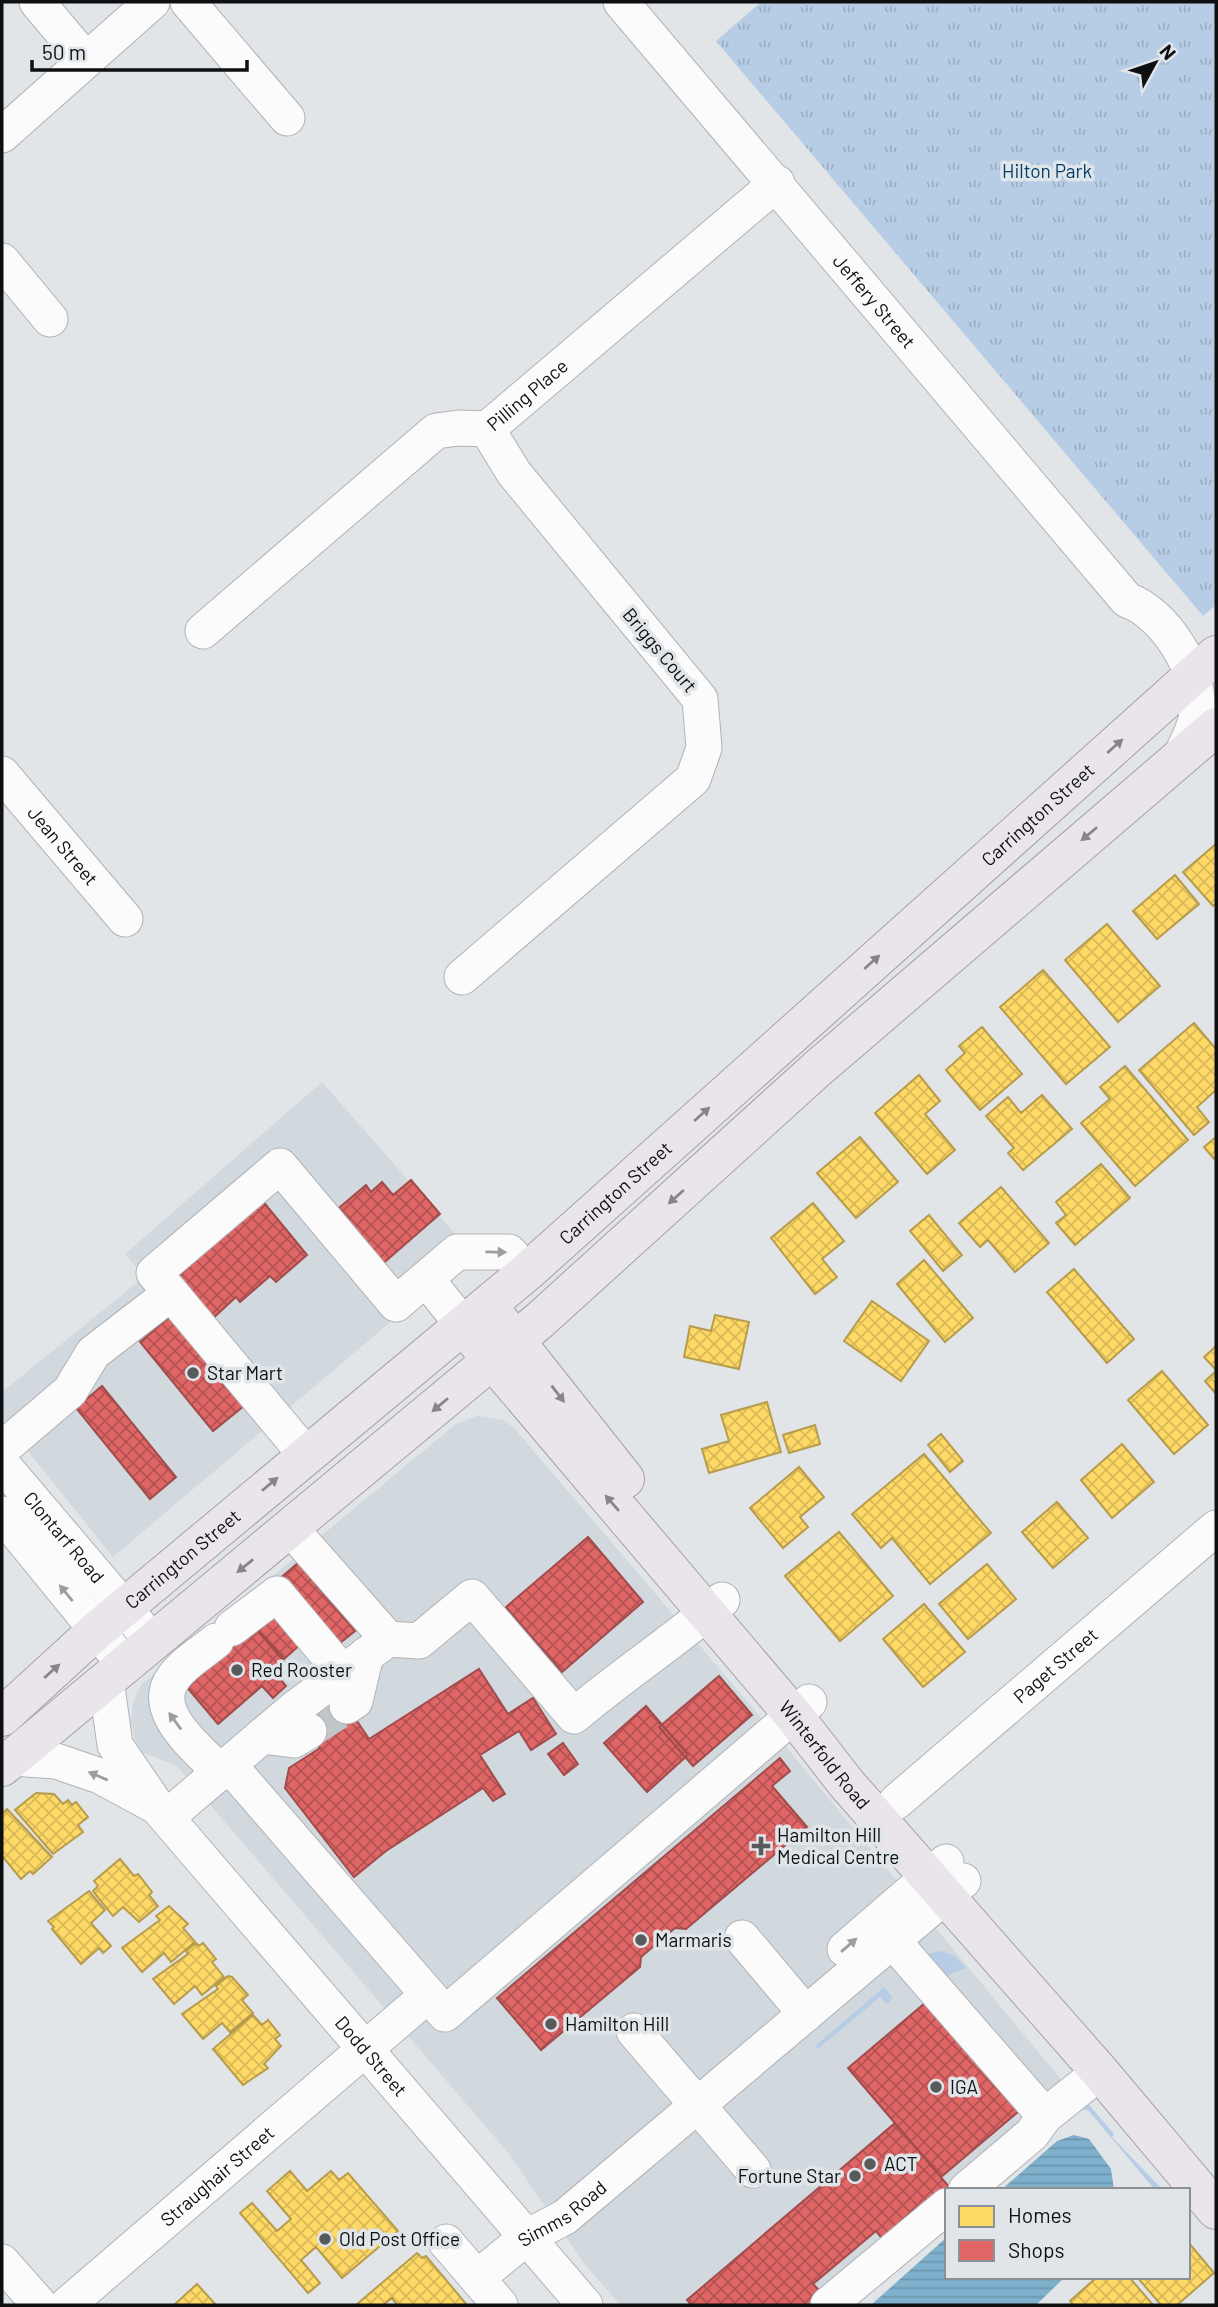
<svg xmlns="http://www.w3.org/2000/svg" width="1218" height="2307" font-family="Barlow,sans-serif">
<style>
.built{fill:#d1d8de}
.green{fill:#b6cde5}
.park{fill:url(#park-tufts)}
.water{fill:url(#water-rules)}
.homes{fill:url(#homes-cross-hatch);stroke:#b69c4c;stroke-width:2}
.shops{fill:url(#shops-cross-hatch);stroke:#a14c4c;stroke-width:2}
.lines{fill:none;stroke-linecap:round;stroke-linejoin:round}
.minor-tunnel{stroke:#c2c5c8;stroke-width:35;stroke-dasharray:35 18;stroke-linecap:butt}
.minor-casing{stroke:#b0b2b5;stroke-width:37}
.major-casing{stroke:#a69fa8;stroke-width:40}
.minor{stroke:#fbfbfc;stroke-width:35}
.major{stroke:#eae5eb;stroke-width:38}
.oneway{fill:#878589}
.oneway2{fill:#9c9d9e}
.poi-dot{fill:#585a5c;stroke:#e0e5ea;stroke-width:2.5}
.labels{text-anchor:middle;stroke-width:7;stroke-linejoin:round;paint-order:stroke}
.park-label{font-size:19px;fill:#023f6c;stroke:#e0e5ea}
.street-label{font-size:19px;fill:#0d0f11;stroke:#e0e5ea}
.poi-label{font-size:19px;fill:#0d0f11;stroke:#e0e5ea;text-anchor:start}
</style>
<defs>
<pattern id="park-tufts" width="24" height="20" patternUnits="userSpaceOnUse" patternTransform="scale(1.75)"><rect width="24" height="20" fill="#b6cde5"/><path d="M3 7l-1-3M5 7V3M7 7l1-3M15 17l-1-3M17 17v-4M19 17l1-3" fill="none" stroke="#9bafc3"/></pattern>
<pattern id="water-rules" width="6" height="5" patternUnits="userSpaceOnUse" patternTransform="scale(1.75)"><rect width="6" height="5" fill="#7fb0cc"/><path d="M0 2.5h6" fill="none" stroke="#6d96ae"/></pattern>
<pattern id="homes-cross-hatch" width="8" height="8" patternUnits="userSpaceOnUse" patternTransform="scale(1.75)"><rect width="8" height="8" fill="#ffd966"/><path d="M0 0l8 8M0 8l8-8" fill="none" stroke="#d9b957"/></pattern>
<pattern id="shops-cross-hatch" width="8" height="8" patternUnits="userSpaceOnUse" patternTransform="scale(1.75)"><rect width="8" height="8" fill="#e06666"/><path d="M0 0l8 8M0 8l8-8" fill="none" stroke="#b45253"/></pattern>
</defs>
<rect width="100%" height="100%" fill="#e2e5e8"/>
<path class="built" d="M322,1082L472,1253L113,1557L2,1419V1392L144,1277L125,1254Z
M477,1416L504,1420L514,1428L787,1748L1082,2105L846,2305H620L583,2262L510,2155L176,1765L143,1753L135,1740L131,1722L133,1703L140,1686L456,1424Z"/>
<path class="green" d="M939,1951L953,1955L966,1968L949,1975L933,1971L925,1955Z
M884,1987L893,1998L887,2004L880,1997L818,2049L815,2046Z
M1086,2101L1114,2134L1112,2137L1163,2190H1155L1088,2110L1079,2109Z"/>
<path class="park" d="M761,2H1216V605L1203,616L716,41Z"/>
<path class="water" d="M1074,2135L1089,2139L1111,2169L1114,2190H1001L1057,2141Z
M947,2237V2277H1065L1036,2305H871Z"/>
<path class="homes" d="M1216,844V904L1213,906L1183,872Z
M1175,875L1199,904L1157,939L1133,911Z
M1107,924L1160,986L1118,1022L1065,960Z
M1043,970L1110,1047L1066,1084L1000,1007Z
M1194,1023L1216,1049V1090L1197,1107L1209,1122L1194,1135L1139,1070Z
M982,1027L1022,1074L980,1110L946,1070L965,1053L959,1046Z
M1125,1066L1188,1140L1135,1186L1081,1123L1110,1099L1100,1087Z
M919,1075L940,1101L925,1114L955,1150L927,1174L875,1113Z
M1042,1095L1072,1129L1023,1170L1008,1153L1014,1148L986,1116L1008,1097L1021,1113Z
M860,1137L898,1182L856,1218L817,1173Z
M1216,1137V1161L1204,1147Z
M1101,1164L1130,1198L1075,1245L1056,1223L1066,1215L1056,1202Z
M1001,1187L1049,1243L1015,1272L988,1240L980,1247L959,1223Z
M813,1203L844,1241L822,1259L837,1277L815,1294L771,1238Z
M929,1215L962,1255L943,1271L910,1231Z
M924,1260L973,1318L945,1342L897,1284Z
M1074,1269L1134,1339L1107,1363L1047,1292Z
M872,1301L929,1341L901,1381L844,1341Z
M715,1315L749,1322L739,1369L684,1357L690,1326L711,1331Z
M1216,1346V1370L1204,1357Z
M1162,1371L1208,1425L1174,1454L1128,1400Z
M1216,1371V1394L1205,1381Z
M767,1402L781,1452L709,1473L702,1449L729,1441L721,1415Z
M815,1425L820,1444L789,1453L783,1435Z
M941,1434L963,1461L950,1472L928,1445Z
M1122,1444L1154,1482L1112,1518L1081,1480Z
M924,1454L991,1533L930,1584L892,1538L881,1548L852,1514Z
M799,1467L824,1497L800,1517L808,1527L783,1548L750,1508Z
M1057,1502L1088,1538L1053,1568L1022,1532Z
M839,1532L893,1596L840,1641L785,1576Z
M987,1564L1016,1599L968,1639L939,1604Z
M924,1604L965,1652L923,1687L883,1639Z
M36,1793L54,1794L63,1804L68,1800L72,1805L76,1802L88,1817L78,1825L83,1832L53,1854L15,1810Z
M7,1809L52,1857L33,1874L30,1871L21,1879L2,1856V1814Z
M120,1859L134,1876L138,1874L152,1892L149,1895L158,1906L139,1922L123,1907L113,1916L93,1891L98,1886L94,1881Z
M89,1891L105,1910L91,1923L111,1946L103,1953L99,1948L81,1964L52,1929L54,1927L48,1921Z
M169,1906L188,1924L183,1928L195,1942L171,1962L164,1953L142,1972L122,1948L160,1920L156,1916Z
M196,1943L199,1946L203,1943L216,1959L212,1962L224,1977L202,1995L195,1986L174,2004L153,1979L188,1954L186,1951Z
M228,1976L232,1977L248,1995L242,2000L253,2013L230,2032L222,2023L203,2039L182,2014L218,1989L216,1986Z
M253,2015L262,2025L268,2020L280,2035L275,2039L281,2046L264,2064L268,2068L243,2085L213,2049Z
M290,2171L307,2191L331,2171L339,2180L348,2173L398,2231L342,2278L316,2247L301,2260L320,2283L308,2293L240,2213L252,2203L277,2231L291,2219L267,2191Z
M1188,2242L1214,2273L1177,2305H1161L1137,2277H1188Z
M417,2253L422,2258L426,2256L467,2305H397L392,2298L383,2305H356Z
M1097,2277H1129L1153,2305H1073L1070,2301Z
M197,2284L216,2305H174Z"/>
<path class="shops" d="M411,1180L440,1214L380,1266L334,1212L366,1185L371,1192L382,1182L393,1195Z
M261,1199L307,1255L276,1282L270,1276L240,1302L236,1297L211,1320L172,1274Z
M172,1315L245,1405L213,1431L140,1342Z
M102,1386L176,1477L150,1499L76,1408Z
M588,1537L643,1602L562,1672L506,1607Z
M298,1563L355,1631L336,1646L279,1579Z
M274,1611L302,1643L284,1659L255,1626Z
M249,1621L287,1665L276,1674L286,1686L273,1698L262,1686L218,1724L180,1679Z
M479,1669L508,1714L533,1698L556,1734L531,1750L519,1731L480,1755L505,1794L493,1801L483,1788L386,1851L354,1877L285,1788L289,1768L320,1748L303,1722L341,1697L369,1739Z
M719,1676L752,1715L693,1766L659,1727Z
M646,1706L688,1755L647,1792L604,1743Z
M563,1743L578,1764L564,1775L548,1754Z
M780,1758L790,1771L772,1786L807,1827L686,1929L675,1928L641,1957L640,1967L541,2050L497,1998Z
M931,1998L1024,2107L941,2177L848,2068Z
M895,2123L950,2188L885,2242L876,2231L813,2284L823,2294L810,2305H691L687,2300Z"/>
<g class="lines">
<path class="minor-tunnel" d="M309,1731L347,1706"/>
<defs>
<g id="minor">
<path d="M37,2L85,59"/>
<path d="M188,2L287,118"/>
<path id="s1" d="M621,2L1127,600C1165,613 1201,671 1197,712C1196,727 1187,744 1180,757"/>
<path d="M2,135L152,2"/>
<path d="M2,261L50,319"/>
<path id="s2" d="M203,631L436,431L459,428L487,429L777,183"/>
<path id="s3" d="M2,774L125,919"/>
<path d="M462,977L693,779L704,748L700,699L514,473L487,429"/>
<path d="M426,1279L464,1326"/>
<path d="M171,1293L154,1273L280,1166L396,1304L457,1252H509L527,1272"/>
<path d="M2,1449L70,1391L93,1353L171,1293L306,1455"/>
<path id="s4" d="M2,1464L153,1642"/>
<path d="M2,1514L125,1665"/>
<path d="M232,1628L277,1594L343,1673"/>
<path d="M388,1639L419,1641L472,1597L574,1716C622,1675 675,1641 722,1600"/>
<path d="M216,1641C203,1652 184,1663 174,1677C148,1712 199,1749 220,1772"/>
<path id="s5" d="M106,1680L115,1745L158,1808L585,2305"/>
<path d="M347,1706L355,1701L366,1655"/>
<path d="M262,1736L294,1740L309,1731"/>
<path d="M12,1758L56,1761L100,1776L152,1804"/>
<path d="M229,1765L445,2014L809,1702"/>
<path id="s6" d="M896,1802L1216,1528"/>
<path d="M167,1817L294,1709L388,1639L290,1528"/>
<path d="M742,1938L806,2014"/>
<path d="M892,1940L1045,2116"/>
<path d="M845,1949L946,1862"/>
<path d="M634,2031L753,2170"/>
<path d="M966,2190L1032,2134L1045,2116L1100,2072"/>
<path d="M446,2242L500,2305"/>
<path d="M2,2262L40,2305"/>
<path id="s7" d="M477,2278L527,2237L565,2217L963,1881"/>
<path id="s8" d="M67,2305L428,1995"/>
<path d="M828,2305L947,2206"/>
</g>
<g id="major">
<path d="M499,1320L625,1479"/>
<path id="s9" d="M476,1341L794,1716L846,1783L1100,2072L1216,2210"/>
<path id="s10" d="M2,1717L96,1631L527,1272L1216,655"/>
<path d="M2,1767L540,1320L817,1069L1216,727"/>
</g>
</defs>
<use href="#minor" class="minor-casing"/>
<use href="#major" class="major-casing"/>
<use href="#minor" class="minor"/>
<use href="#major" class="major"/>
</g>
<defs><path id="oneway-solid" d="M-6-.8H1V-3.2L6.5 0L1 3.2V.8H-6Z" transform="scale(1.75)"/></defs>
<g class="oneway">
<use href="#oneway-solid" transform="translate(1115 746) rotate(-42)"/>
<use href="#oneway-solid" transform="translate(1089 834) rotate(140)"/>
<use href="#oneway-solid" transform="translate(872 962) rotate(-42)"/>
<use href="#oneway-solid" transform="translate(702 1114) rotate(-42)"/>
<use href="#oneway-solid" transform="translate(676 1197) rotate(138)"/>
<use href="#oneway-solid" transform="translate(558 1394) rotate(52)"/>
<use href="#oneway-solid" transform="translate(440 1405) rotate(140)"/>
<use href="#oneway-solid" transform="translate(270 1484) rotate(-40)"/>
<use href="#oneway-solid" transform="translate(612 1503) rotate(-131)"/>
<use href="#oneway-solid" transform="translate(245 1566) rotate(141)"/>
<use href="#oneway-solid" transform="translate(52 1671) rotate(-42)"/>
</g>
<g class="oneway2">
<use href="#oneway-solid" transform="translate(496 1252) rotate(1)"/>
<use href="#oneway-solid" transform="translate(66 1593) rotate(-129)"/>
<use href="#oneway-solid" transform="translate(175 1721) rotate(-126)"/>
<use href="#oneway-solid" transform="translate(98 1776) rotate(-157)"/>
<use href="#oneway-solid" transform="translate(849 1945) rotate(-41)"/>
</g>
<g class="poi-dot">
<circle cx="193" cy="1373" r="7"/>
<circle cx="237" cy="1670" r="7"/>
<path d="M757.5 1835.5h7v7h7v7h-7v7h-7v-7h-7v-7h7z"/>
<circle cx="641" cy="1940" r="7"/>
<circle cx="551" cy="2024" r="7"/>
<circle cx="936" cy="2087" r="7"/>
<circle cx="870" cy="2164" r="7"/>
<circle cx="855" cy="2176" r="7"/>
<circle cx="325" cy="2239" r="7"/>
</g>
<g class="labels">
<g class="park-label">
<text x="1047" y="178">Hilton Park</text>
</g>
<g class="street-label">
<text dy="7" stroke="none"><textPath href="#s1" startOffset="392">Jeffery Street</textPath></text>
<text dy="7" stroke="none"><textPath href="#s2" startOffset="411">Pilling Place</textPath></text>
<text transform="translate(660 650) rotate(50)" y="7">Briggs Court</text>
<text dy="7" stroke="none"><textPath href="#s10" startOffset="1374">Carrington Street</textPath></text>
<text dy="7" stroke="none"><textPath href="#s3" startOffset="94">Jean Street</textPath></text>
<text dy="7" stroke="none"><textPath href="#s10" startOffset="807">Carrington Street</textPath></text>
<text dy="7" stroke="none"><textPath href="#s4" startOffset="96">Clontarf Road</textPath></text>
<text dy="7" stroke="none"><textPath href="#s10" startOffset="240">Carrington Street</textPath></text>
<text dy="7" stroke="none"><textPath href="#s6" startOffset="210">Paget Street</textPath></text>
<text dy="7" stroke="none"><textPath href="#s9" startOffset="541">Winterfold Road</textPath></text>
<text dy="7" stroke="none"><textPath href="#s5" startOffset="469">Dodd Street</textPath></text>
<text dy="7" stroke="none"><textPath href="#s8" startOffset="198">Straughair Street</textPath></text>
<text dy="7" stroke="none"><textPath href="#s7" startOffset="107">Simms Road</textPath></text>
</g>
<g class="poi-label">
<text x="207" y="1380">Star Mart</text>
<text x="251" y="1677">Red Rooster</text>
<text x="777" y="1842">Hamilton Hill<tspan x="777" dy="22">Medical Centre</tspan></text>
<text x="655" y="1947">Marmaris</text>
<text x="565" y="2031">Hamilton Hill</text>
<text x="950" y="2094">IGA</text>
<text x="884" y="2171">ACT</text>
<text x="841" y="2183" text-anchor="end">Fortune Star</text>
<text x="339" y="2246">Old Post Office</text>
</g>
</g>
<rect width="1218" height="2307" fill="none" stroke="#0d0f11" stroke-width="7"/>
<rect x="945" y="2188" width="245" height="91" fill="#e0e5ea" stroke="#8c8f93" stroke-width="2"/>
<rect x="959" y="2206" width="35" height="21" fill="#ffd966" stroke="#8c8f93" stroke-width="2"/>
<text x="1008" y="2223" font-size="21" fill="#0d0f11">Homes</text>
<rect x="959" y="2240" width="35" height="21" fill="#e06666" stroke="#8c8f93" stroke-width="2"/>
<text x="1008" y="2258" font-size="21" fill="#0d0f11">Shops</text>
<g transform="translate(1155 63) rotate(50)" stroke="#e0e5ea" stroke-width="5" paint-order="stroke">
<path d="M0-5L12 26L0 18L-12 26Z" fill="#0d0f11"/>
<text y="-10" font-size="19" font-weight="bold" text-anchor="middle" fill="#0d0f11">N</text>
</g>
<path d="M32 60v10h215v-10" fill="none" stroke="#0d0f11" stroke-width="3.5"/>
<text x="42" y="60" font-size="21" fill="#0d0f11" stroke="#e0e5ea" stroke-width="5" paint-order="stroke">50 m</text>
</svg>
